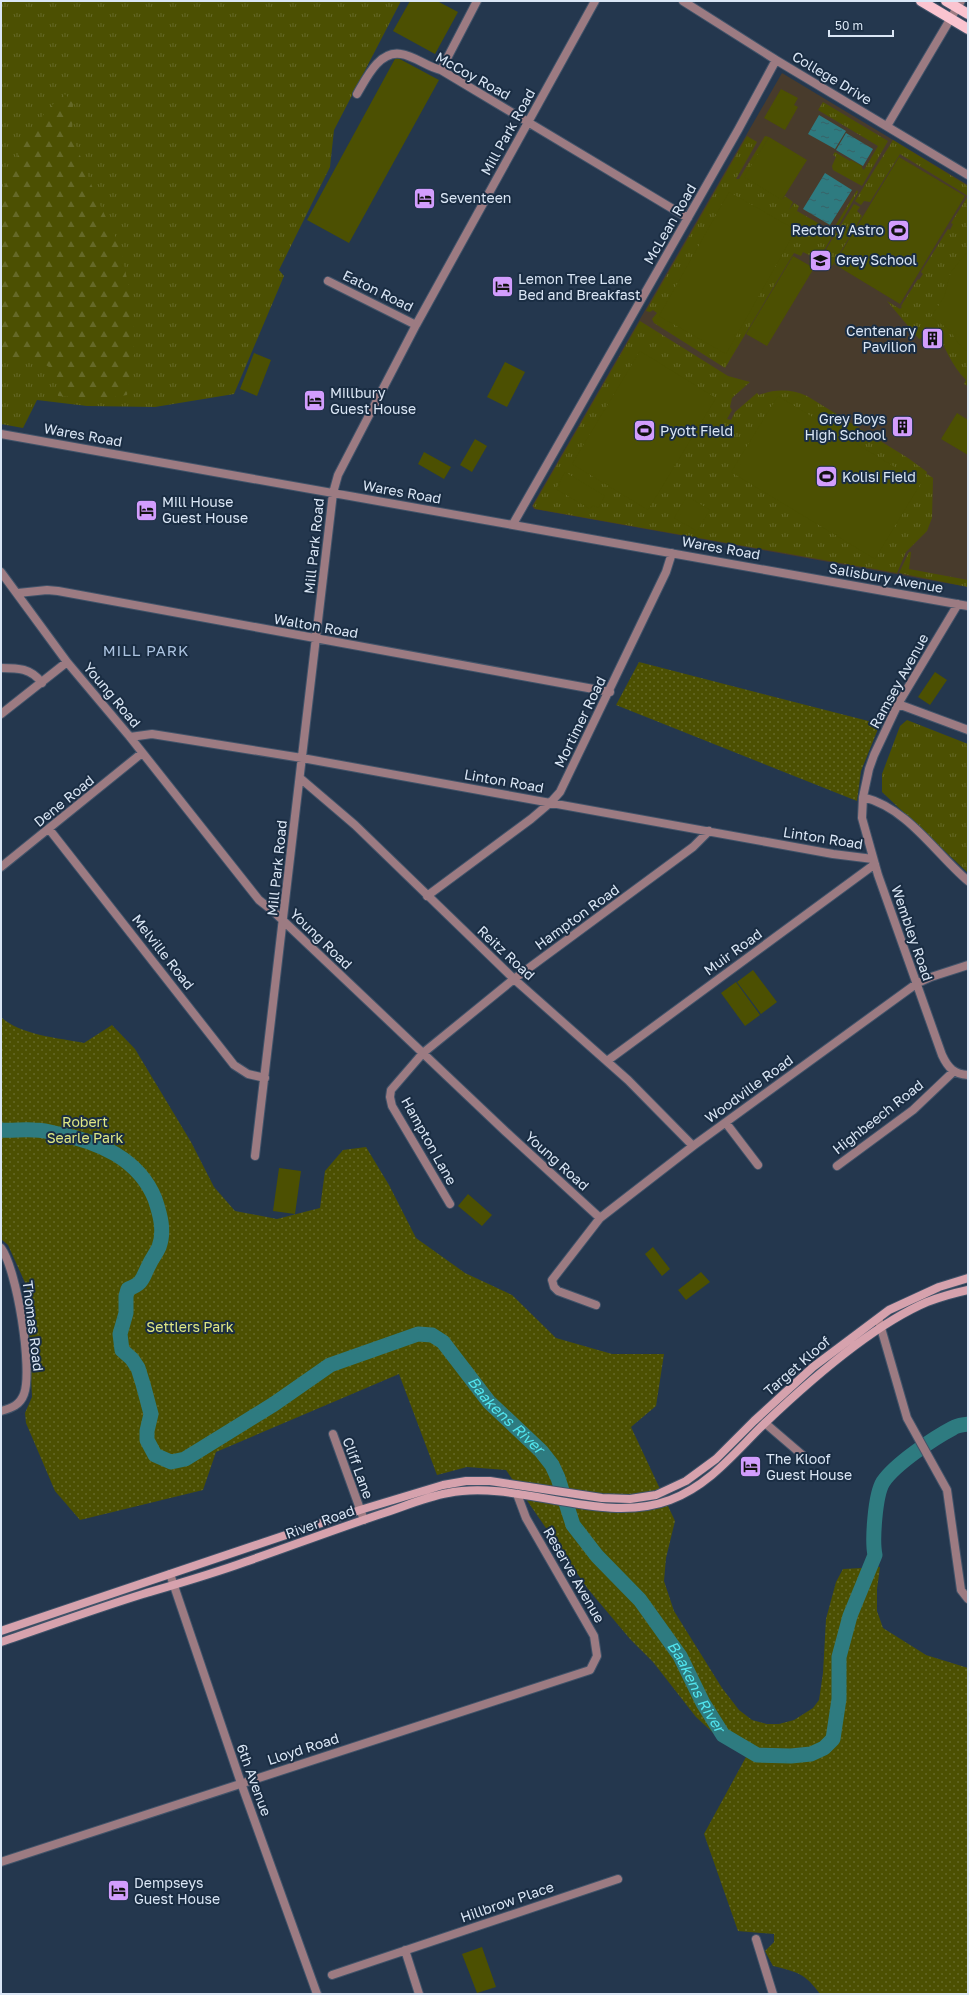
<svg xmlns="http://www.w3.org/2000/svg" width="969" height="1995" font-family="'Golos Text',sans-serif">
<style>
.education{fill:#483b2c}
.grass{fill:url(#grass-tufts)}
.forest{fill:url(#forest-firs)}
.park{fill:url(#park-dots)}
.garden{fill:#4c5002}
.water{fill:url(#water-ripples)}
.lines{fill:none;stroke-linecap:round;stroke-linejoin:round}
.river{stroke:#2e7b80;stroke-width:15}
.minor-casing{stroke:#415369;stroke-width:10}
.tertiary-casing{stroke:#415369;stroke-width:10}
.secondary-casing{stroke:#415369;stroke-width:10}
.primary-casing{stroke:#415369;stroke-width:12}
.minor{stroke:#9c7b82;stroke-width:8}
.tertiary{stroke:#9c7b82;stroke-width:8}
.secondary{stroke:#d6a2ad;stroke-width:8}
.primary{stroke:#fac4d0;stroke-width:10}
.labels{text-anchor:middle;stroke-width:4;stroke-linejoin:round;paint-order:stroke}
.street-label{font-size:14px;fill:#dae6f5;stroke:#1a2d43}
.poi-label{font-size:14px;fill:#dae6f5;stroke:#1a2d43;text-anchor:start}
.park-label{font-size:14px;fill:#dfe784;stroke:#1a2d43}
.neighbourhood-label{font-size:15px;letter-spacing:1px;fill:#acc3e0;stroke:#1a2d43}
.water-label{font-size:15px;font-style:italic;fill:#51e4ee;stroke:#1a2d43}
</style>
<defs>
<pattern id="grass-tufts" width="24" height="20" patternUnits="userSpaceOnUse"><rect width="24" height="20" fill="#4c5002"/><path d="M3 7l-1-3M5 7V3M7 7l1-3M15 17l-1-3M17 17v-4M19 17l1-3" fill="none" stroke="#656928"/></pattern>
<pattern id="forest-firs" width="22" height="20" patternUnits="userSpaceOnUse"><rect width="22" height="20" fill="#4c5002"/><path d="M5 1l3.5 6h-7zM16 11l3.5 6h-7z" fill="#656928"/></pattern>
<pattern id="park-dots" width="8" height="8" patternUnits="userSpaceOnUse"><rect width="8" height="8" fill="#4c5002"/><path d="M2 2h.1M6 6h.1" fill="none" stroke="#656928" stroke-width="1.8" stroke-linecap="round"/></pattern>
<pattern id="water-ripples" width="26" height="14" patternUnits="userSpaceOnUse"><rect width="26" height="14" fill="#2e7b80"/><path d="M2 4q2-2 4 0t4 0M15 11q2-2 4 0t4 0" fill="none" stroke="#376368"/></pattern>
</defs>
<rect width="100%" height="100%" fill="#24374e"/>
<path class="education" d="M782,73L968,185V587L534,509L532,506Z"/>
<path class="grass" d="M1,1H401L334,130L330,167L279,270L284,276L234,394L155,407L87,406L37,400L23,428L1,424Z
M823,102L888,141L862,186L833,170L832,166L836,157L833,155L835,152L850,161L851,160L862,166V168L864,170L878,146L818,110Z
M747,136L757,142L736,179H739L765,136L769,137L745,177L783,199L785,196L793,202L789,210L794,203L799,206L797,211L832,231L857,190L858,192L815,266L809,262L811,256L803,252L801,256L794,253L725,368L654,323L652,319L657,313L653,310L650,312L646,311Z
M893,140L968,186V386L964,384L966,380C951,365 945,347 935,328L925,327L921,333L923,337L919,339L887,301L900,309L902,307L901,306L918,279L919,280L923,274L921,272L948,229L950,230L953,224L951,223L968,196L900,154L870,202L864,201L861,205L855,201Z
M854,204L860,207L857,211L862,216L832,266L825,260L823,254Z
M640,321L728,376L750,382L732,398L730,407L732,410L727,419L731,420L735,412L757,393L759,395C775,389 791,389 807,396L908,458L927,472L926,476L927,474L933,478L932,518L927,531L906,552L897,573L536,509L533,506Z
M909,552H911L909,569L968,580V587L899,573Z
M907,720L968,744V873L882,792V774L900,726Z"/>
<path class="forest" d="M65,94L73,103L72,135L97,199L120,246L133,307L134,356L127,395L102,399L58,396L56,372L33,356L1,358V214L4,188L27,135L50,107Z"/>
<path class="park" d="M639,662L880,724L861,771L857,801L616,705Z
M1,1017C20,1035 59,1038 84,1043L112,1025L135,1049L191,1142L214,1187L235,1211L277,1219L320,1208L325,1171L343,1150L366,1147L389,1185L416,1238L465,1273L512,1295L556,1338L612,1354H664L656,1406L631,1427L675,1521L666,1558L664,1581L674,1611L722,1688L739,1710L752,1720L767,1724H779L794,1720L813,1708L819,1700L823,1673L826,1619L836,1582L843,1569L880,1567L877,1589V1611L883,1628L926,1655L968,1668V1994H820C805,1973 797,1972 773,1966L765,1951L774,1942V1934L738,1931L704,1834L746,1757L721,1740L696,1717L653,1662L630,1639L588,1589L506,1470L467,1467L437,1475L399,1374L216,1452L203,1490L80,1520L55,1491L26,1423L25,1413L32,1397L27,1287L8,1245L1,1239Z"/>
<path class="garden" d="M410,1H437L458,12L435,54L393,31Z
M396,57L439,80L349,243L307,220Z
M781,89L798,98L794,105L798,107L785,130L764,118Z
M769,137L807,160L782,200L744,177Z
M899,157L965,196L900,304L834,264Z
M729,192L796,230L726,354L659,316Z
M968,251V352L958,343L950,330L931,317L944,297L951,272Z
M793,256L814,268L767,346L746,334Z
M640,351L716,398L648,510L572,464Z
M254,353L271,360L257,396L240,389Z
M505,362L525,372L507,407L487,397Z
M778,396L921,483L875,559L731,472Z
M957,413L968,420V455L941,439Z
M475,439L487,446L472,472L460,465Z
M424,452L451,467L444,479L418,464Z
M565,472L605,496L598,508L593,505L590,509L556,489Z
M687,496L710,510L697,531L674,518Z
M935,672L947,680L930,705L918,697Z
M753,970L777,1002L761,1014L737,982Z
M736,982L760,1015L745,1026L721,993Z
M279,1168L301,1171L295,1214L273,1211Z
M468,1194L492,1215L482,1226L458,1206Z
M653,1247L670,1269L662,1276L645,1254Z
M701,1272L710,1282L686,1300L678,1290Z
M482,1947L496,1987L477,1993L462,1954Z"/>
<path class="water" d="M819,115L846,131L835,149L808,134Z
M846,133L873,149L863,166L836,150Z
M825,173L852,190L830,225L803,209Z"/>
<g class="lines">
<path class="river" id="s1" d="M1,1130C12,1131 23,1129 34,1130C42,1130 51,1132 58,1134C98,1141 139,1159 155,1199C160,1214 165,1231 159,1247C156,1254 152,1258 149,1265C142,1278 144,1283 128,1289L126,1296V1313L120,1334L122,1350L132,1359L138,1368L143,1384L151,1414L147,1431V1440L155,1455L171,1462L185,1459L274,1404L330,1365L418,1334L432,1335L443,1342L489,1402L541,1451L552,1465L558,1478L573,1525L597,1556L640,1600L680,1656L703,1703L723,1735L757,1755L791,1756L811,1754L824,1748L833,1739L839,1699V1657L850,1616L875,1555C872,1541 875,1495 883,1482C895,1464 934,1438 953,1428C957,1425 963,1425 968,1424"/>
<defs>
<path id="minor" d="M683,1L776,60L968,175
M441,70L477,1
M357,94C366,79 379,50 401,54C415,56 427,67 441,70L688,218
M887,126L961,1
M328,281L416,325
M1,434L968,606
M513,524L738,130L776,60
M1,572L67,662L130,737L259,900L273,911L505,1131L600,1218
M18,593L47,590L58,591L610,692
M958,604L898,704L874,755L869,769L863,797L862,818L878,875L942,1055C948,1068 954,1074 968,1075
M1,668C18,668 31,668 42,683
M898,704L968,730
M1,714L67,662
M130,737L152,734L302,758L833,854L873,859
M300,778L355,825L514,979L628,1080L693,1146
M863,797C909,809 934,852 968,881
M49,829L234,1065L248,1074L265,1078
M1,867L142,753
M427,896L531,819L551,802L560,792L666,572L672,553
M607,1061L875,864
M726,1123L758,1165
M255,1156L333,493L338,475L416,325L595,1
M837,1166L913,1110L953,1072
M450,1204L392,1106L390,1097L391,1090L423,1053L514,979L693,847L709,831
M1,1248C17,1269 33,1370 24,1394C20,1405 12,1408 1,1411
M596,1305L558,1291L554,1287L552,1280L600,1218L693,1146L916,984L931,977L968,965
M879,1321L907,1418L947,1490L961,1590L968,1599
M765,1423L807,1459
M333,1434L364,1520
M1,1862L590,1670L597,1656L594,1636L526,1518L517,1494
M756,1939L773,1994
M405,1950L419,1994
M332,1975L618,1879"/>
<path id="tertiary" d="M170,1574L241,1783L317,1994"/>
<path id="secondary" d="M1,1631L360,1510L443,1485L466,1481H490L602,1498L630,1499L656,1495L686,1481L716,1459L754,1421L813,1367L889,1310L939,1287L968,1278
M1,1642C48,1626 95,1609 143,1594C177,1584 212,1574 245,1562C291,1546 336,1529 381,1514C403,1507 425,1497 448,1493C519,1479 601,1526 670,1500C710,1485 735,1452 765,1423C807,1383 873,1325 927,1302C940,1297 954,1293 968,1290"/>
<path id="primary" d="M921,1L968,29
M946,1L968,14"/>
</defs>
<use href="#minor" class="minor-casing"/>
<use href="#tertiary" class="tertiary-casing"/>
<use href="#secondary" class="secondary-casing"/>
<use href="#primary" class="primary-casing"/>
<use href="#minor" class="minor"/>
<use href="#tertiary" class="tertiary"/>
<use href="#secondary" class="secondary"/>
<use href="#primary" class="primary"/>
</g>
<defs>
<symbol id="hotel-square" viewBox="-11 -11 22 22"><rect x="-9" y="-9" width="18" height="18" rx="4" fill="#d29dfd" stroke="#1a2d43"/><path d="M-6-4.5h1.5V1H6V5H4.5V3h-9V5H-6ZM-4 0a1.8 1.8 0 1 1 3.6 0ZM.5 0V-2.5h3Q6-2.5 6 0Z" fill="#111"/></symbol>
<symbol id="stadium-square" viewBox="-11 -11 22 22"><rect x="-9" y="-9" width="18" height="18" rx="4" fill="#d29dfd" stroke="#1a2d43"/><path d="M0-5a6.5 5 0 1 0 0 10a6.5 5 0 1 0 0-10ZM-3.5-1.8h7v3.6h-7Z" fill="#111"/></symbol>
<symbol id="school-square" viewBox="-11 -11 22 22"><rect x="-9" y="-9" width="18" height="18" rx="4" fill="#d29dfd" stroke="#1a2d43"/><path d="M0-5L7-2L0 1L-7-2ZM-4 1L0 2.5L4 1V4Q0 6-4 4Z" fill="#111"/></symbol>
<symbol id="building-square" viewBox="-11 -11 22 22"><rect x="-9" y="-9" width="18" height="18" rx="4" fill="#d29dfd" stroke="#1a2d43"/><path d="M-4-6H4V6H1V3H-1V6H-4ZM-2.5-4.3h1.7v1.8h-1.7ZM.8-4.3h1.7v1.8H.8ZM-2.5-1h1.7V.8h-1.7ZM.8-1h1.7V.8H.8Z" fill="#111"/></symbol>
</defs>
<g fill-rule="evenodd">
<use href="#hotel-square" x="412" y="186" width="25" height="25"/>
<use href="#stadium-square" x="886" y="218" width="25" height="25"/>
<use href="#school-square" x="808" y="248" width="25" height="25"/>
<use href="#hotel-square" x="490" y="274" width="25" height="25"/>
<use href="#building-square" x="920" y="326" width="25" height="25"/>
<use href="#hotel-square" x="302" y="388" width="25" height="25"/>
<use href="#building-square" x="890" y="414" width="25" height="25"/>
<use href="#stadium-square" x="632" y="418" width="25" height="25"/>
<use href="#stadium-square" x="814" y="464" width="25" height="25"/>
<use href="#hotel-square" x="134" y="498" width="25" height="25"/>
<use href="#hotel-square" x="738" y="1454" width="25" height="25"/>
<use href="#hotel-square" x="106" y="1878" width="25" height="25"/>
</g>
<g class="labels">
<g class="street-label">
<text transform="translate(473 76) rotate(29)" y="5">McCoy Road</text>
<text transform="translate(832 78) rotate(31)" y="5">College Drive</text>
<text transform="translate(508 132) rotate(-61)" y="5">Mill Park Road</text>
<text transform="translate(670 224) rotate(-60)" y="5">McLean Road</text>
<text transform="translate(378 291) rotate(26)" y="5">Eaton Road</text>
<text transform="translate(83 435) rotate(10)" y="5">Wares Road</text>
<text transform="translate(402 492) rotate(10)" y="5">Wares Road</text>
<text transform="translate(314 546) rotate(-84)" y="5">Mill Park Road</text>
<text transform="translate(721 548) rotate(10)" y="5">Wares Road</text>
<text transform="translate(886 578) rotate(10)" y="5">Salisbury Avenue</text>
<text transform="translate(316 626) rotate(10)" y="5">Walton Road</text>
<text transform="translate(899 681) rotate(-61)" y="5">Ramsey Avenue</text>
<text transform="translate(112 695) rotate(50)" y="5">Young Road</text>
<text transform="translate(580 722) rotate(-64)" y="5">Mortimer Road</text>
<text transform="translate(504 781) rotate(10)" y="5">Linton Road</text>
<text transform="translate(64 801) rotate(-39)" y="5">Dene Road</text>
<text transform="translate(823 838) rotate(9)" y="5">Linton Road</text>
<text transform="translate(277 868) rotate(-84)" y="5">Mill Park Road</text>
<text transform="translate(577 917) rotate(-36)" y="5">Hampton Road</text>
<text transform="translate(912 933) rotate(71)" y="5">Wembley Road</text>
<text transform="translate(321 939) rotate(44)" y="5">Young Road</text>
<text transform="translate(163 952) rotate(52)" y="5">Melville Road</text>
<text transform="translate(733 952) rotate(-36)" y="5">Muir Road</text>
<text transform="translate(506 953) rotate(43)" y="5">Reitz Road</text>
<text transform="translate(749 1089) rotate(-36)" y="5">Woodville Road</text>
<text transform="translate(878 1117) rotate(-38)" y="5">Highbeech Road</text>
<text transform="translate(429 1141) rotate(61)" y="5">Hampton Lane</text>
<text transform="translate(557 1161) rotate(42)" y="5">Young Road</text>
<text transform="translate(33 1326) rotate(83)" y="5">Thomas Road</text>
<text transform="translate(797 1366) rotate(-41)" y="5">Target Kloof</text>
<text transform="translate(358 1468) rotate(70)" y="5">Cliff Lane</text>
<text transform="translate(320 1522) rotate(-20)" y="5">River Road</text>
<text transform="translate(574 1575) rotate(60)" y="5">Reserve Avenue</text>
<text transform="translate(303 1749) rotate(-18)" y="5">Lloyd Road</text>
<text transform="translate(254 1780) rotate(70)" y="5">6th Avenue</text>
<text transform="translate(507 1902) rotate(-19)" y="5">Hillbrow Place</text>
</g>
<g class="poi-label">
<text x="440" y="203">Seventeen</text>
<text x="884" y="235" text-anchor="end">Rectory Astro</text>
<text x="836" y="265">Grey School</text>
<text x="518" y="284">Lemon Tree Lane<tspan x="518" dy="16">Bed and Breakfast</tspan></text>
<text x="916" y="336" text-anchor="end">Centenary<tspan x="916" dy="16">Pavilion</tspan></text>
<text x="330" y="398">Millbury<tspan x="330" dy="16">Guest House</tspan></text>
<text x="886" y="424" text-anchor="end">Grey Boys<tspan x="886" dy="16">High School</tspan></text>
<text x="660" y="436">Pyott Field</text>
<text x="842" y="482">Kolisi Field</text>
<text x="162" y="507">Mill House<tspan x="162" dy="16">Guest House</tspan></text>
<text x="766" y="1464">The Kloof<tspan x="766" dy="16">Guest House</tspan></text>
<text x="134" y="1888">Dempseys<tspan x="134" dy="16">Guest House</tspan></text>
</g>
<g class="park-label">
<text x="85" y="1127">Robert<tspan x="85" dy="16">Searle Park</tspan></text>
<text x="190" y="1332">Settlers Park</text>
</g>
<g class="neighbourhood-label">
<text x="146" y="656">MILL PARK</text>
</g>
<g class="water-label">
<text dy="5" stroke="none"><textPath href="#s1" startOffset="882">Baakens River</textPath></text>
<text dy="5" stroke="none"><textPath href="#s1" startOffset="1218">Baakens River</textPath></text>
</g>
</g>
<rect width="969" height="1995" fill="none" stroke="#dae6f5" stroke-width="4"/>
<path d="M829 30v6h64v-6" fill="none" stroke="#dae6f5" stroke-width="2"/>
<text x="835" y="30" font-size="12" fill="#dae6f5" stroke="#1a2d43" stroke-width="3" paint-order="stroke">50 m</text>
</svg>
